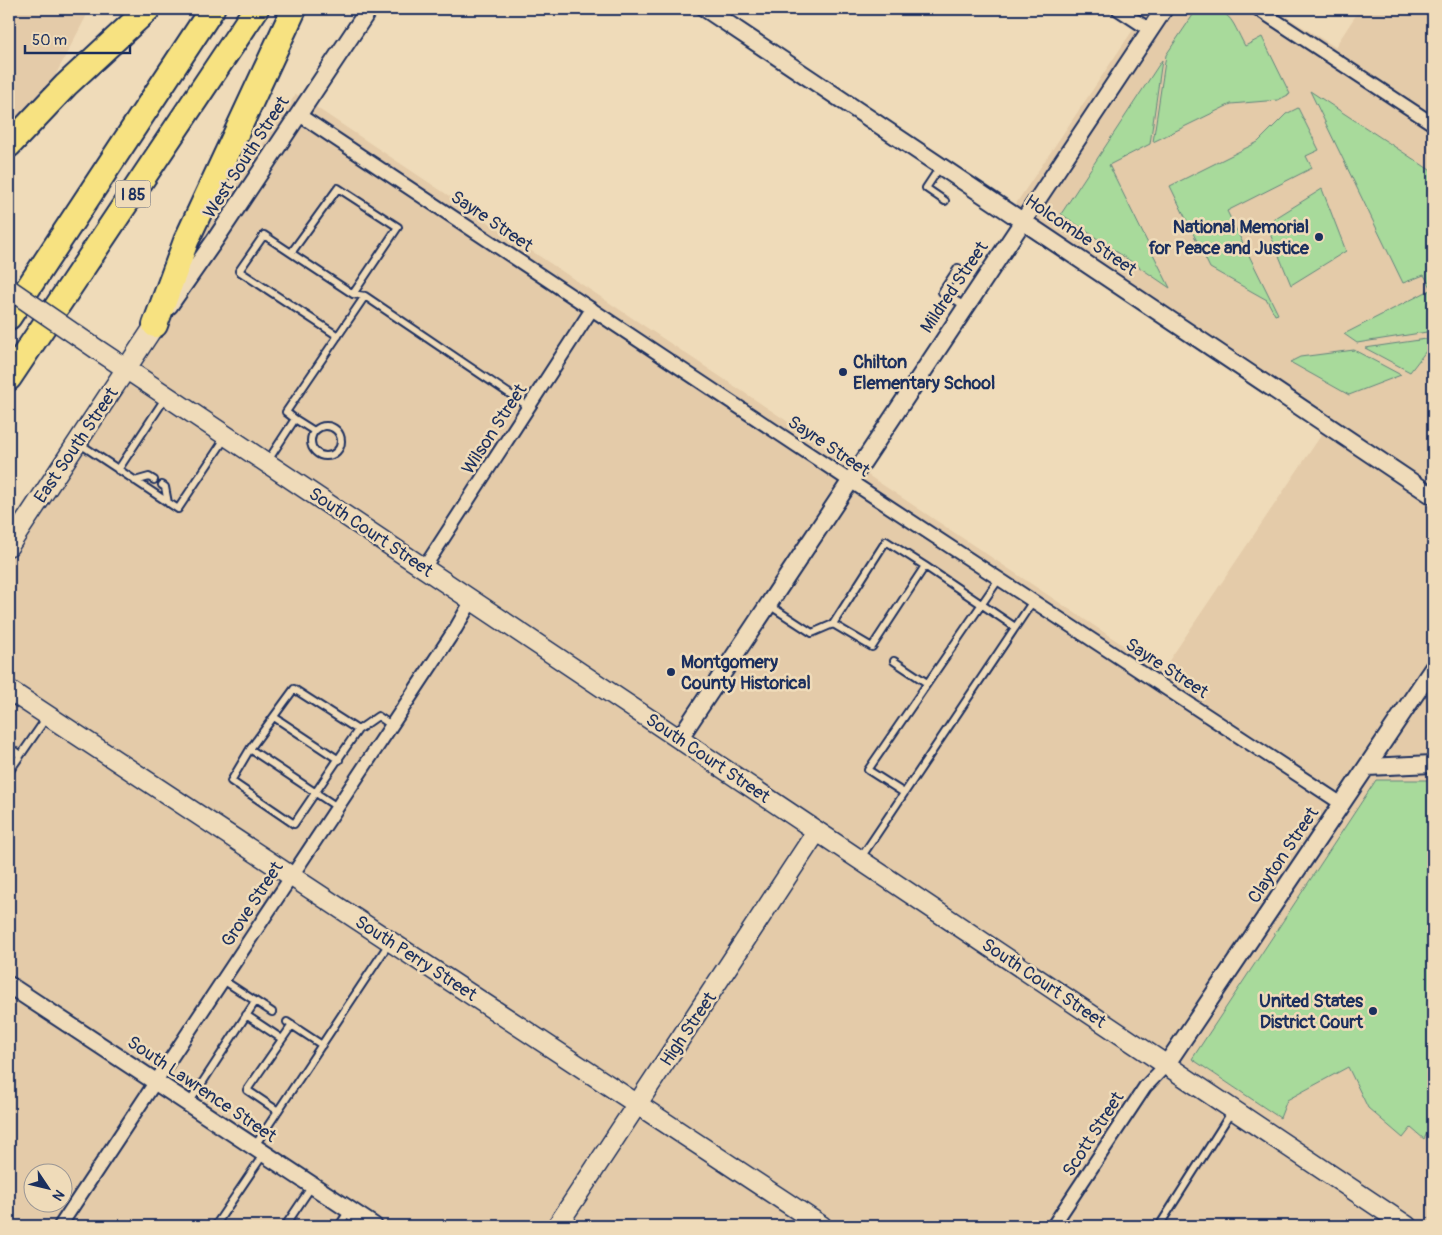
<svg xmlns="http://www.w3.org/2000/svg" width="1442" height="1235" font-family="Pangolin,sans-serif">
<style>
.built{fill:#e4cba9;fill-rule:evenodd}
.green{fill:#a8da9b;stroke:#62847c}
.lines{fill:none;stroke-linecap:round;stroke-linejoin:round}
.service-casing{stroke:#1b2f5e;stroke-width:10}
.minor-casing{stroke:#1b2f5e;stroke-width:16}
.tertiary-casing{stroke:#1b2f5e;stroke-width:20}
.secondary-casing{stroke:#1b2f5e;stroke-width:22}
.motorway-casing{stroke:#1b2f5e;stroke-width:28}
.service{stroke:#efdbb9;stroke-width:6}
.minor{stroke:#efdbb9;stroke-width:12}
.tertiary{stroke:#efdbb9;stroke-width:16}
.secondary{stroke:#efdbb9;stroke-width:19}
.motorway{stroke:#f7e281;stroke-width:24}
.secondary-bridge-casing{stroke:#1b2f5e;stroke-width:22;stroke-linecap:butt}
.secondary-bridge{stroke:#efdbb9;stroke-width:19}
.poi-dot{fill:#1b2f5e;stroke:#efdbb9;stroke-width:2}
.labels{text-anchor:middle;stroke-width:5;stroke-linejoin:round;paint-order:stroke}
.shield{fill:#efdbb9;stroke:#5b6379;stroke-width:1}
.shield-label{font-size:16px;font-weight:bold;fill:#1b2f5e}
.street-label{font-size:18px;fill:#1b2f5e;stroke:#efdbb9}
.poi-label{font-size:18px;font-weight:bold;fill:#1b2f5e;stroke:#efdbb9;text-anchor:end}
</style>
<rect width="100%" height="100%" fill="#efdbb9"/>
<filter id="ink" filterUnits="userSpaceOnUse"><feTurbulence type="fractalNoise" baseFrequency=".02" numOctaves="2"/><feDisplacementMap in="SourceGraphic" scale="10" xChannelSelector="R" yChannelSelector="G"/><feConvolveMatrix kernelMatrix="1 2 1 2 8 2 1 2 1" color-interpolation-filters="sRGB"/></filter>
<g filter="url(#ink)">
<path class="built" d="M9,9H90L9,164Z
M1147,9H1274L1335,47L1360,9H1433V1226H9V525L296,94L1162,671L1322,434L1005,220ZM32,1172H62V1202H32Z"/>
<path class="green" d="M1197,9C1232,9 1230,18 1245,46L1262,37L1290,94L1278,100L1231,104L1153,142L1166,55Z
M1162,60L1150,144L1109,165L1170,288L1061,214Z
M1310,91L1433,172V331L1357,343L1344,334L1432,289L1424,275L1403,283Z
M1298,108L1319,150L1306,156L1312,168L1227,211L1278,314L1275,315L1267,300L1210,268L1170,186L1258,142L1286,114Z
M1322,189L1346,251L1291,285L1266,224Z
M1433,338V342L1410,372L1365,348Z
M1354,350L1401,375L1349,395L1290,362L1300,357Z
M1376,780H1433V1122L1424,1139L1411,1128L1403,1138L1368,1108L1348,1067L1287,1100L1280,1118L1192,1059Z"/>
<g class="lines">
<defs>
<path id="service" d="M940,167L926,188L945,201
M291,253L353,294
M958,268L942,292L965,306
M338,336L239,271L264,235L291,253L338,188L398,227L353,294L365,296
M295,419L314,431
M311 441a15 15 0 1 1 30 0a15 15 0 1 1-30 0Z
M80,444L178,509L226,437
M267,462L295,419L286,412L365,296L529,407
M118,470L166,397
M135,481L149,477L154,480
M162,485L165,487L168,503
M925,566L1015,627
M769,605L812,633L833,624L886,541L925,566L872,647L833,624
M894,661L927,683
M274,717L339,760
M358,730L378,716L391,725
M9,747L20,755
M250,749L294,689L358,730L294,824L231,781L250,749L337,807
M9,772L47,717
M904,793L868,770L999,579
M860,859L1033,601
M223,980L272,1012
M246,1015L282,1039
M287,1022L322,1045
M189,1103L255,1002
M278,1111L247,1090L292,1025
M254,1147L390,942
M215,1226L263,1155
M285,1226L312,1186
M339,1226L349,1210
M1159,1226L1232,1111"/>
<path id="minor" d="M1118,9L1150,30
M1258,9L1433,124
M298,114L850,481L1342,804
M424,568L592,309
M60,1226L456,628L472,600
M1053,1226L1145,1087L1166,1065"/>
<path id="tertiary" d="M706,9L1433,496
M169,306L215,240L369,9
M679,739L1164,9
M1367,767L1433,764
M9,985L374,1226
M1166,1065L1433,668"/>
<path id="secondary" d="M98,350L1407,1226
M9,546L155,325
M9,690L822,1226
M557,1226L817,831"/>
<path id="motorway" d="M9,145L66,85L148,9
M9,317L212,9
M155,325L186,241L294,9
M9,378L256,9"/>
</defs>
<use href="#service" class="service-casing"/>
<use href="#minor" class="minor-casing"/>
<use href="#tertiary" class="tertiary-casing"/>
<use href="#secondary" class="secondary-casing"/>
<use href="#motorway" class="motorway-casing"/>
<use href="#service" class="service"/>
<use href="#minor" class="minor"/>
<use href="#tertiary" class="tertiary"/>
<use href="#secondary" class="secondary"/>
<use href="#motorway" class="motorway"/>
<defs>
<path id="secondary-bridge" d="M9,289L98,350"/>
</defs>
<use href="#secondary-bridge" class="secondary-bridge-casing"/>
<use href="#secondary-bridge" class="secondary-bridge"/>
</g>
</g>
<g class="poi-dot">
<circle cx="1319" cy="237" r="5"/>
<circle cx="843" cy="372" r="5"/>
<circle cx="671" cy="672" r="5"/>
<circle cx="1373" cy="1011" r="5"/>
</g>
<g class="labels">
<rect class="shield" x="115.5" y="180.5" width="35" height="27" rx="4"/>
<g class="shield-label">
<text x="133" y="200">I 85</text>
</g>
<g class="street-label">
<text transform="translate(246 157) rotate(-57)" y="6">West South Street</text>
<text transform="translate(492 221) rotate(34)" y="6">Sayre Street</text>
<text transform="translate(1081 235) rotate(34)" y="6">Holcombe Street</text>
<text transform="translate(954 287) rotate(-56)" y="6">Mildred Street</text>
<text transform="translate(494 429) rotate(-57)" y="6">Wilson Street</text>
<text transform="translate(76 445) rotate(-56)" y="6">East South Street</text>
<text transform="translate(829 446) rotate(34)" y="6">Sayre Street</text>
<text transform="translate(371 532) rotate(34)" y="6">South Court Street</text>
<text transform="translate(1167 668) rotate(33)" y="6">Sayre Street</text>
<text transform="translate(708 758) rotate(34)" y="6">South Court Street</text>
<text transform="translate(1283 855) rotate(-56)" y="6">Clayton Street</text>
<text transform="translate(252 904) rotate(-57)" y="6">Grove Street</text>
<text transform="translate(416 958) rotate(33)" y="6">South Perry Street</text>
<text transform="translate(1044 983) rotate(34)" y="6">South Court Street</text>
<text transform="translate(688 1029) rotate(-56)" y="6">High Street</text>
<text transform="translate(202 1089) rotate(34)" y="6">South Lawrence Street</text>
<text transform="translate(1093 1134) rotate(-57)" y="6">Scott Street</text>
</g>
<g class="poi-label">
<text x="1309" y="233">National Memorial<tspan x="1309" dy="21">for Peace and Justice</tspan></text>
<text x="853" y="368" text-anchor="start">Chilton<tspan x="853" dy="21">Elementary School</tspan></text>
<text x="681" y="668" text-anchor="start">Montgomery<tspan x="681" dy="21">County Historical</tspan></text>
<text x="1363" y="1007">United States<tspan x="1363" dy="21">District Court</tspan></text>
</g>
</g>
<rect width="1442" height="1235" fill="none" stroke="#efdbb9" stroke-width="30"/>
<rect x="15" y="15" width="1412" height="1205" fill="none" stroke="#1b2f5e" stroke-width="2" filter="url(#ink)"/>
<g transform="translate(48 1188) rotate(125)"><circle r="24" fill="#efdbb9" stroke="#9a9695"/>
<path d="M0-4L9 19L0 12L-9 19Z" fill="#1b2f5e"/>
<text y="-8" font-size="14" font-weight="bold" text-anchor="middle" fill="#1b2f5e">N</text>
</g>
<path d="M25 45v8h105v-8" fill="none" stroke="#1b2f5e" stroke-width="2.5"/>
<text x="32" y="45" font-size="15" fill="#1b2f5e" stroke="#efdbb9" stroke-width="4" paint-order="stroke">50 m</text>
</svg>
